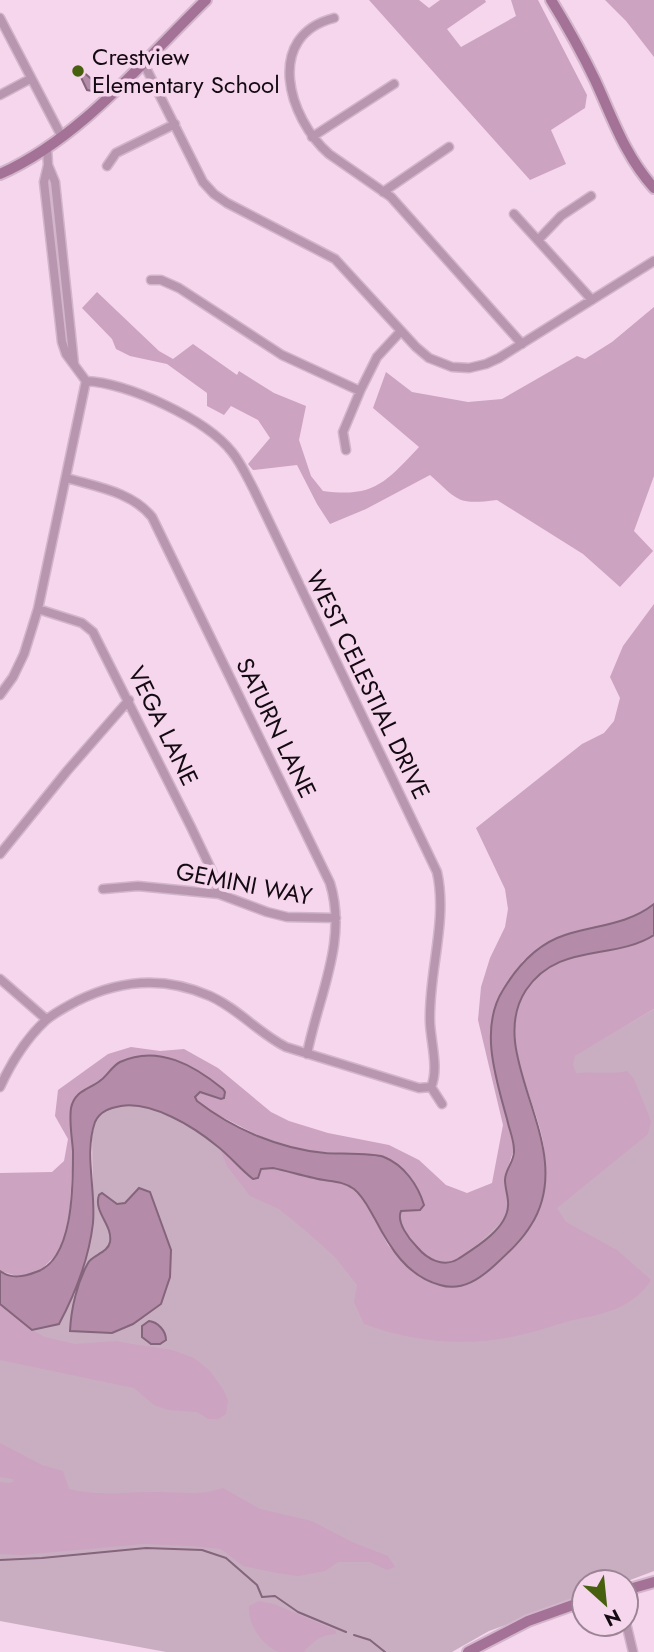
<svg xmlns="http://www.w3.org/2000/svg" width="654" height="1652" font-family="Jost,sans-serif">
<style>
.green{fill:#c9aec1}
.forest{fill:#cca3c1}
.water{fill:#b48ca9;stroke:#84657b;stroke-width:2}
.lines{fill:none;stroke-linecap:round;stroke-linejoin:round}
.stream{stroke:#84657b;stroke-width:2}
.street-casing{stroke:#d2b5ca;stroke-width:11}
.secondary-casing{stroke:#d2b5ca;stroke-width:14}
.street{stroke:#b996b0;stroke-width:8}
.secondary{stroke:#a47197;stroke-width:10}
.poi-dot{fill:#47600e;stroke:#f6d6ed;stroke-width:2.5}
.labels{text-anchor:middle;stroke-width:7;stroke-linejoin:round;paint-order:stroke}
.poi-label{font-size:24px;fill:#140a11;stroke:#f6d6ed;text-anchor:start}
.street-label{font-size:24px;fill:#140a11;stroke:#f6d6ed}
</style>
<rect width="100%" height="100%" fill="#f6d6ed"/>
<path class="green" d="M654,1009V1571L625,1582H584V1597L489,1631L452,1652H166L0,1621V1304L74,1296L93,1224L92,1136L96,1119L105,1110L126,1105L153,1108L200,1133L402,1262L544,1147L574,1056Z"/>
<path class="forest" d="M369,0H419L429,8L440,0H485L486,2L447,29L461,47L516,16L511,0H538L587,95L585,108L551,130L566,164L530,180Z
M605,0H654V57L626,21Z
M97,292L159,351L173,359L193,344L237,375L239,371L274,393L306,406L299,440L311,476L323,491C374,498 386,482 419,447L373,408L386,372L412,392L468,402L502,399L577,356L585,359L612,342L654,307V476L634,531L653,551L620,587L583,554L497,500C457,505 459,501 430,475L366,509L330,524L317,504L297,465L253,470L248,464L270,438L258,420L231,406L224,415L207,406V393L167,364L130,356L116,349L112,339L82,308Z
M654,604V904L627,920L548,942L523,961L502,991L495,1006L504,1109L514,1149L505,1177L508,1207L504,1219L471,1250L452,1263H441L428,1258L415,1246L399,1222L401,1211L416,1210C413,1199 412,1183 406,1174C390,1147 323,1157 294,1148C271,1142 250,1132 230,1121C218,1115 202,1108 195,1097L200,1092L220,1099L224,1098L164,1057L135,1058L114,1065L104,1078L77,1095L71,1107L73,1154L69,1222L62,1249L40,1271L20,1277L0,1271V1173L52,1172L64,1161L68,1139L55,1116L58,1090L108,1054L131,1047L160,1051L184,1049L218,1068L271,1112L289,1121L328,1133L389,1145L419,1160L446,1185L467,1193L492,1183L503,1125L478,1020L481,987L490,958L505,927L508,909L505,889L476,828L582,744L604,733L614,721L620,698L610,677L623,646Z
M654,935V1009L575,1056L573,1065L576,1073C594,1071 611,1075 627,1071L634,1079L651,1121L648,1134L557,1208L566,1222L617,1250L651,1280C633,1308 604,1314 573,1320C554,1325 536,1332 516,1336C465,1347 413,1342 364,1324L354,1302L357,1285L335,1257L306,1231L279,1209L250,1196L227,1166L219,1147L253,1179L261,1169L273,1168L345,1183L357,1191L366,1203L388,1245L414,1273C440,1266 465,1259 491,1252C498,1250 511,1249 517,1245C524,1240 531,1226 535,1218C547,1192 548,1157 540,1129C527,1080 492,1022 536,978C568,945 617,958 654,935Z
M0,1304L32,1330L45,1337L75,1344L117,1341L132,1344L172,1350L194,1358L209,1370L223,1389L228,1400L226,1414L218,1419H208L197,1412L168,1410L154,1405L134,1388L0,1360Z
M0,1443L42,1465L63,1471L69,1489C99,1497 127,1491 157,1492C181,1492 200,1496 223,1488L260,1509L312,1521L352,1542L388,1556L395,1567L387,1570L370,1562H338L325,1571L298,1576L277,1573L243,1566L221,1549L192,1546L143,1544L22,1555L0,1554V1482L10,1483L14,1481L13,1479L0,1477Z
M259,1601L274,1604L330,1628L336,1631V1634C320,1635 314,1640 304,1652C297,1652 287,1652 280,1652C263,1648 247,1623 249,1606Z"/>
<path class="water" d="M81,70L96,83L97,87L92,91L87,90L78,71Z
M654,904V935C613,961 558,942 526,990C482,1057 581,1146 531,1225C522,1240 509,1252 496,1264C481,1278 462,1292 440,1285C407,1276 390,1248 375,1219C369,1209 364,1197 354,1189C342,1180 328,1182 314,1178C300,1175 287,1171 273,1168L261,1169L258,1178L253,1179C240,1169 230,1156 217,1146C194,1127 152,1101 121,1106C110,1108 100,1111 95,1122C84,1153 96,1191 93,1223C89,1258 75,1294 59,1324L32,1330L0,1304V1271C12,1279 23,1277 36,1272C74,1260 73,1184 73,1151C72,1137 69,1122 71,1108C75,1090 89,1090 101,1080C108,1075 112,1066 120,1062C158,1044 195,1066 223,1089L225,1092L224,1098L221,1099L200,1092L195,1097L197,1101C233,1129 280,1149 325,1153C338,1154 375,1153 384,1157C404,1165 418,1185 424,1205L420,1210L401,1211C396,1222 409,1239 417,1247C427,1259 443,1268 458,1259C475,1248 507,1229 508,1206C509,1198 505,1189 505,1180C505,1169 515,1161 514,1150C514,1140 509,1129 507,1119C496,1079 479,1028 503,990C518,965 537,944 565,935C596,925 627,925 654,904Z
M139,1188L150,1192L171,1250L170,1277L161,1304L133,1324L112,1333L70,1331C71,1309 77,1283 88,1263C92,1255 108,1253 110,1242C113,1225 93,1212 99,1195L102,1193L117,1204L125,1203Z
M149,1321C158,1322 166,1331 166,1340L160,1344H151L142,1337V1326Z"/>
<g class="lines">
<path class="stream" d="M0,1560L42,1558L146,1548L202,1550L226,1558L257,1585L262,1597L275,1596L298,1612L346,1632
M354,1635L370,1640L385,1652"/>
<defs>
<path id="street" d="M0,18L62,137
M334,18C264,36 288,118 329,154L391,197L522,344
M143,62L203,182L214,194L227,203L335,259L416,347L429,358L452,367L469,368L486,364L499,358L654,261
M0,95L30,79
M312,137L394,84
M47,148L48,165L55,182L74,364
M48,165L44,182L62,342L66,354L86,381
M107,166L116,153L175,124
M383,192L449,147
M514,214L592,300
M539,239L561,216L591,196
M151,280H161L179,288L282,355L360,391
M86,381C128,383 206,419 232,452C241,463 247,477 254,490L437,872C448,921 428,973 430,1023C431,1043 439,1069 431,1087
M346,450L343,432L361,389L377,357L401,331
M67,478C97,487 132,492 152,517L330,883C348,941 318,997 307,1054
M38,609L82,623L93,632L191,827L212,871L219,894
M0,695L13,677L24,654L38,609L86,381
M0,854L67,771L129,700
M103,889L138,886L219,894L267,912L287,917L336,918
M0,979L46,1019
M0,1087C11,1063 26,1039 45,1021C54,1013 66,1007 77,1001C121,979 165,976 210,996C239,1009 258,1033 286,1047L419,1088L431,1087
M431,1087L442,1104
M626,1623L633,1652"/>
<path id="secondary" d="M551,0C567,26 582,53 595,80C613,119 625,156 654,188
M0,174C80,139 144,60 206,0
M626,1590L654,1582
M468,1652L528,1621L584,1601"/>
</defs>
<use href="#street" class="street-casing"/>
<use href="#secondary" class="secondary-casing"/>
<use href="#street" class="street"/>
<use href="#secondary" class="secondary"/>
</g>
<circle class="poi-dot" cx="78" cy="71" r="7"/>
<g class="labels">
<g class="poi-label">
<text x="92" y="65">Crestview<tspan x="92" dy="28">Elementary School</tspan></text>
</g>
<g class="street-label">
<text transform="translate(368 685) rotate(64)" y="8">WEST CELESTIAL DRIVE</text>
<text transform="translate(163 726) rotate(64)" y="8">VEGA LANE</text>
<text transform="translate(276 728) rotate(64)" y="8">SATURN LANE</text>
<text transform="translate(244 884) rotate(11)" y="8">GEMINI WAY</text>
</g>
</g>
<g transform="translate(605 1603) rotate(153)"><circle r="33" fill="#f6d6ed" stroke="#9c8495" stroke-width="2"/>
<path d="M0-5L12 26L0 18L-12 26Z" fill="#47600e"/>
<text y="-10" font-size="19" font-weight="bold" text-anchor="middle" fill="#140a11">N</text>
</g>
</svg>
